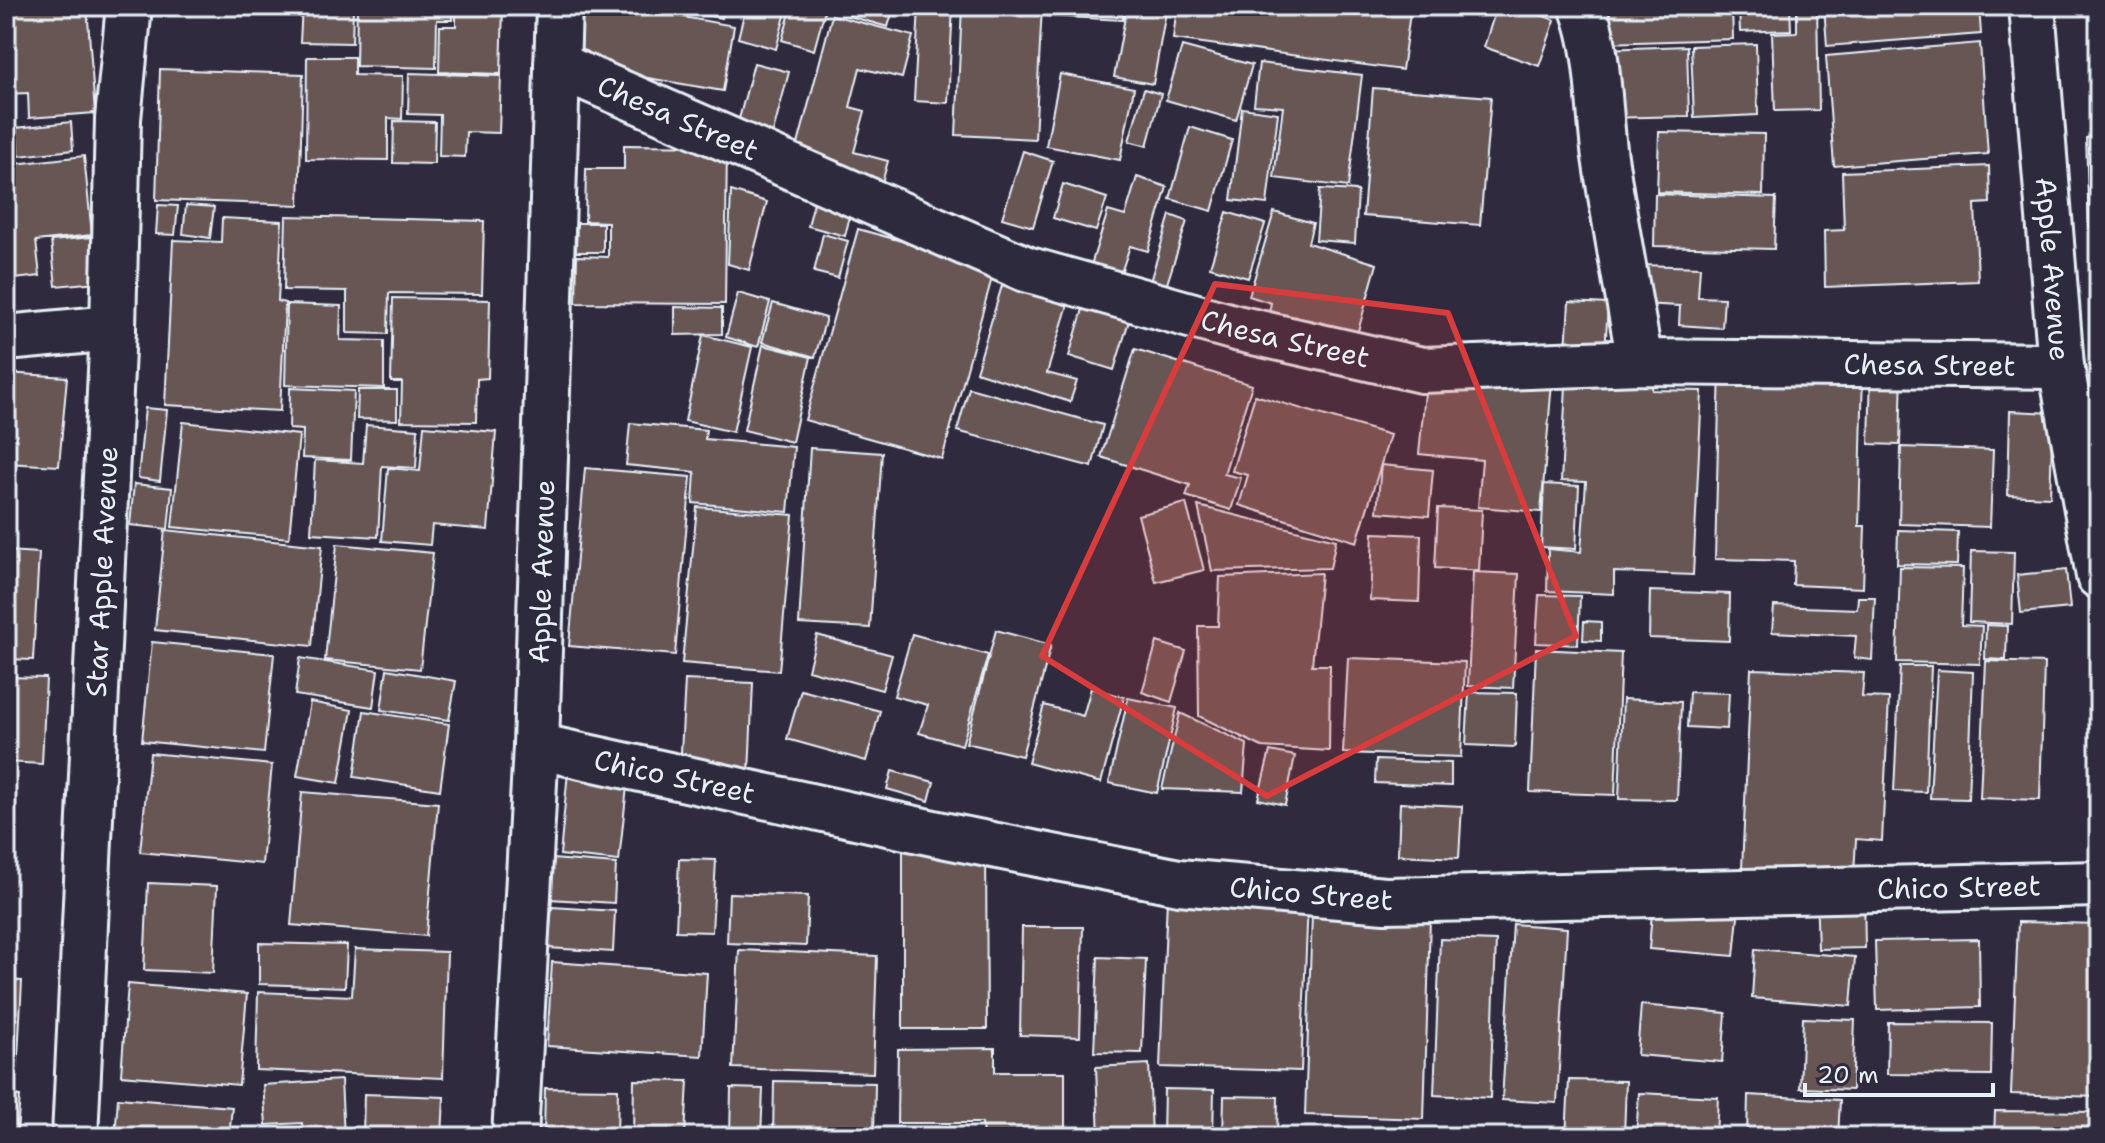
<svg xmlns="http://www.w3.org/2000/svg" width="2105" height="1143" font-family="'Shantell Sans',sans-serif">
<style>
.building{fill:#685655;stroke:#e8f1f8;stroke-width:2}
.lines{fill:none;stroke-linecap:round;stroke-linejoin:round}
.minor-casing{stroke:#e8f1f8;stroke-width:50}
.minor{stroke:#2f2a3d;stroke-width:44}
.marked{fill:#d83c3d;fill-opacity:0.2;stroke:#d83c3d;stroke-width:6;stroke-linejoin:round}
.labels{text-anchor:middle;stroke-width:6;stroke-linejoin:round;paint-order:stroke}
.street-label{font-size:28px;fill:#e8f1f8;stroke:#2f2a3d}
</style>
<rect width="100%" height="100%" fill="#2f2a3d"/>
<filter id="ink" filterUnits="userSpaceOnUse"><feTurbulence type="fractalNoise" baseFrequency=".0125" numOctaves="2"/><feDisplacementMap in="SourceGraphic" scale="16" xChannelSelector="R" yChannelSelector="G"/><feConvolveMatrix kernelMatrix="1 2 1 2 8 2 1 2 1" color-interpolation-filters="sRGB"/></filter>
<g filter="url(#ink)">
<path class="building" d="M6,6H87L95,113L29,118L28,93L6,94Z
M302,6H353L352,43L300,42Z
M357,6H452V20H437L436,68L356,66Z
M456,6H503L501,74L439,72L440,26H456Z
M578,6H621L734,26L723,91L567,64Z
M688,6H725L722,18L687,12Z
M746,6H764L786,12L776,49L738,38Z
M792,6H826L814,50L782,40Z
M852,6H894L888,27L849,16Z
M919,6H953L948,103L914,101Z
M962,6H1042L1035,139L956,135Z
M1047,6H1124L1123,20L1047,16Z
M1127,6H1167L1153,84L1114,77Z
M1177,6H1411L1402,70L1173,39Z
M1497,6H1516L1555,20L1539,66L1484,47Z
M1604,6H1732L1733,39L1605,43Z
M1739,6H1790L1791,30L1740,32Z
M1797,6H1817L1819,110L1775,111L1772,33L1797,32Z
M1824,6H1979L1981,34L1827,46Z
M832,15L913,36L902,78L860,68L850,107L865,111L854,152L888,161L880,190L792,167Z
M1980,43L1988,154L1834,166L1826,56Z
M1756,44L1758,115L1694,118L1691,46Z
M1182,46L1252,65L1236,120L1166,100Z
M1687,46L1689,116L1604,118L1603,49Z
M307,57H354V75L403,76L402,119L388,118V160L306,159Z
M754,63L789,72L770,144L735,134Z
M1259,63L1362,75L1348,187L1274,178L1283,107L1254,105Z
M160,69L303,74L299,205L156,200Z
M409,73L501,76L499,133L466,132L465,157L439,156L440,115L408,114Z
M1060,74L1134,88L1120,160L1046,146Z
M1373,88L1491,97L1480,225L1363,216Z
M1144,89L1161,94L1147,146L1129,141Z
M1242,108L1278,113L1267,204L1231,200Z
M394,121L435,122L434,164L393,163Z
M71,122L73,150L19,156L16,128Z
M1190,127L1232,140L1212,211L1170,199Z
M1659,132L1764,134L1763,195L1657,192Z
M2099,137V227H2089L2086,138Z
M624,145L727,146L725,304L576,303L577,256L608,257V222L585,221L586,169H624Z
M1023,151L1053,161L1033,227L1002,218Z
M84,156L92,235L36,241L40,276L6,280V165Z
M1989,166L1990,203L1975,204L1978,281L1825,287L1824,231L1844,230L1842,172Z
M1137,177L1167,187L1148,251L1130,246L1115,291L1086,281L1108,211L1125,216Z
M1063,184L1107,198L1096,231L1053,218Z
M1320,189L1358,191L1355,243L1316,240Z
M731,191L767,202L749,270L728,264Z
M816,194L853,204L845,236L808,226Z
M1655,194L1776,198L1774,249L1654,246Z
M158,205L178,206L175,235L156,234Z
M186,205L214,207L210,238L183,234Z
M1227,212L1265,224L1248,278L1210,267Z
M1274,212L1313,223L1308,243L1377,264L1356,338L1269,312L1271,303L1249,296Z
M1170,215L1187,221L1165,290L1149,285Z
M286,216L484,221L482,294L389,293L388,334L347,333V291L284,290Z
M222,218L282,221L278,301L285,303L280,411L165,405L173,240L221,242Z
M577,223H603V252H576Z
M858,229L995,267L942,459L805,420Z
M823,234L848,241L838,278L814,272Z
M93,237L97,282L56,286L51,241Z
M1642,265L1700,267L1698,297L1724,298L1722,328L1679,325L1680,306L1640,304Z
M1004,279L1070,298L1047,373L1077,381L1070,402L976,372Z
M738,293L770,302L758,347L726,337Z
M393,298L490,300L488,378L477,379L476,422L401,421L402,382H391Z
M1569,302L1608,304L1605,353L1566,351Z
M773,303L826,318L815,357L762,342Z
M287,304L341,306L340,340L384,341V388L285,385Z
M1084,306L1129,321L1114,370L1069,356Z
M675,307L722,308V334L675,335Z
M703,335L752,347L733,432L685,421Z
M763,345L811,357L792,442L744,430Z
M1135,349L1252,385L1224,474L1241,478L1231,510L1186,496L1190,485L1101,457Z
M1720,366L1863,371L1859,526H1865L1863,588L1793,585L1794,561L1715,559Z
M1602,367L1653,370L1652,390L1702,391L1693,575L1614,572V594L1547,591L1548,549L1581,552L1586,482L1561,481L1566,385L1601,387Z
M1871,370L1902,371L1900,445L1869,444Z
M1427,372L1552,382L1541,512L1478,507L1482,460L1419,454Z
M6,373L67,377L59,466L6,463Z
M290,388L354,391L351,460L302,458L303,430L289,429Z
M969,388L1103,425L1092,467L957,431Z
M358,390H397V420L357,419Z
M1255,395L1390,435L1357,542L1239,505L1248,475L1232,471Z
M145,408L167,410L160,481L138,478Z
M2010,411L2053,413L2050,497L2008,495Z
M183,422L299,435L289,538L172,527Z
M630,423L706,430L705,439L794,447L788,512L693,503L695,472L626,465Z
M366,425L418,429L416,468L382,466L378,537L311,533L315,460L363,463Z
M424,426L496,432L488,530L432,525L430,545L382,541L388,468L420,471Z
M1901,447L1993,450L1990,527L1899,524Z
M810,448L882,453L870,628L799,624Z
M1381,465L1433,470L1429,516L1377,512Z
M585,468L691,477L675,655L569,646Z
M134,484L172,488L168,529L130,525Z
M1544,484L1579,486L1576,549L1541,547Z
M1186,503L1204,570L1156,582L1138,515Z
M1198,506L1336,540L1330,568L1212,571Z
M697,507L793,515L779,671L682,663Z
M1438,508L1482,510L1479,571L1435,568Z
M165,530L322,546L312,646L155,630Z
M1898,530L1958,532L1957,565L1897,564Z
M1373,533L1421,535L1419,602L1370,600Z
M337,544L433,553L420,669L325,660Z
M6,551L39,553L33,660L6,659Z
M1971,551L2014,552L2012,624L1969,622Z
M1900,567L1963,568L1961,625L1982,626L1980,664L1897,662Z
M2066,570L2070,608L2021,613L2017,575Z
M1473,572L1519,574L1513,688L1468,686Z
M1321,573L1312,665H1330L1329,751L1262,747L1199,716L1198,626H1218L1220,577Z
M1650,591L1730,594L1729,641L1649,638Z
M1539,595L1580,596L1578,645L1536,643Z
M1858,597H1875L1872,660L1854,658L1856,636L1772,632L1774,606L1857,609Z
M1584,621L1601,622V641L1583,640Z
M1986,625L2007,626L2006,660L1985,659Z
M996,630L1051,645L1022,756L966,743Z
M912,634L988,655L962,745L919,733L928,705L894,696Z
M817,635L892,655L882,690L808,670Z
M152,642L274,654L264,753L142,741Z
M1157,642L1186,651L1171,702L1142,692Z
M1536,649L1621,653L1615,795L1530,792Z
M300,658L378,670L373,707L295,695Z
M1348,658L1465,662L1461,757L1343,753Z
M1986,661L2044,663L2040,800L1980,798Z
M1900,666H1931L1926,792L1894,791Z
M387,669L456,681L449,720L381,710Z
M1751,669L1864,673L1862,697L1889,698L1882,841L1856,839L1854,874L1742,869Z
M1937,670L1973,672L1968,799L1930,798Z
M6,677L46,678L42,764L6,762Z
M685,680L753,683L749,774L680,771Z
M1091,688L1124,697L1101,783L1028,763L1044,705L1083,716Z
M801,690L880,711L866,761L787,739Z
M1469,692L1517,693L1515,747L1466,745Z
M1689,692L1729,693L1727,729L1687,727Z
M1128,698L1177,708L1157,793L1109,783Z
M1623,699L1681,702L1677,800L1619,799Z
M310,702L352,710L339,783L297,776Z
M364,711L449,724L440,790L354,777Z
M1180,713L1247,744L1243,792L1162,789Z
M1270,751L1295,756L1285,805L1258,799Z
M150,753L272,765L262,864L140,852Z
M1376,760L1451,763V786L1375,783Z
M569,761L629,768L619,861L560,855Z
M6,768H12L6,848Z
M892,771L934,782L929,801L887,789Z
M302,792L438,803L426,936L291,925Z
M1400,803L1462,806L1459,858L1398,855Z
M903,848H986L987,1029H903Z
M552,859L616,864L614,903L550,899Z
M679,859L716,860L712,932L676,931Z
M148,883L217,886L213,973L144,970Z
M1864,892L1865,948L1818,949L1816,893Z
M729,893L808,896L806,946L727,943Z
M1167,898L1308,902L1301,1071L1160,1067Z
M1653,899L1739,906L1734,956L1649,949Z
M552,907L615,911L613,952L548,948Z
M1312,914L1430,918L1424,1119L1305,1115Z
M2018,922L2099,924V1097L2011,1094Z
M1513,924L1567,928L1557,1103L1502,1100Z
M1022,927H1083L1080,1037L1020,1035Z
M1440,939L1496,941L1490,1098L1434,1095Z
M1979,939L1980,1007L1877,1010L1875,941Z
M259,943L347,945L345,987L259,984Z
M355,949L447,952L443,1078L256,1070L258,992L352,996Z
M1755,949L1855,957L1851,1006L1752,998Z
M739,950L877,956L873,1073L733,1068Z
M1098,957L1146,959L1142,1053L1094,1052Z
M552,962L707,973L702,1056L547,1046Z
M6,980L22,981L17,1075L6,1074Z
M128,984L247,994L239,1085L121,1075Z
M1641,1005L1726,1013L1722,1062L1637,1055Z
M1803,1018L1855,1020L1852,1090L1800,1088Z
M1888,1022L1992,1023L1991,1075L1887,1074Z
M995,1048V1072H1065V1137H983L982,1123H897L898,1049Z
M1149,1064L1152,1137H1099L1096,1067Z
M341,1080L344,1137H303L302,1123L266,1125L263,1085Z
M634,1080L688,1081L685,1136L633,1135Z
M1569,1080L1626,1081L1624,1137H1566Z
M774,1081L875,1083L874,1137H773Z
M545,1088L618,1089L617,1137H544Z
M731,1088L763,1089L761,1137H730Z
M1164,1089L1214,1090L1213,1137H1163Z
M1639,1093L1718,1097L1716,1137H1636Z
M364,1094L444,1097L442,1137H363Z
M6,1095L20,1096L17,1132L6,1131Z
M1748,1095L1840,1100L1838,1137H1747Z
M1224,1096L1278,1097L1277,1137H1223Z
M118,1098L232,1107L229,1137H115Z
M1995,1111L2099,1112V1137H1994Z
M1362,1133V1137H1290V1136Z
M1378,1134L1441,1135V1137H1378Z"/>
<g class="lines">
<defs>
<g id="minor">
<path d="M1582,6C1600,52 1598,108 1605,157C1615,225 1628,293 1640,362"/>
<path id="s1" d="M2032,6L2061,366L2099,576"/>
<path id="s2" d="M557,65L1026,269L1236,328L1422,370L1640,362L2061,366"/>
<path d="M6,338L113,328"/>
<path id="s3" d="M536,746L947,836L1179,882L1385,900L2099,884"/>
<path id="s4" d="M75,1137L113,328L118,119L129,6"/>
<path id="s5" d="M515,1137L536,746L559,6"/>
</g>
</defs>
<use href="#minor" class="minor-casing"/>
<use href="#minor" class="minor"/>
</g>
</g>
<path class="marked" d="M1215,284L1448,313L1576,636L1267,796L1042,656Z"/>
<g class="labels">
<g class="street-label">
<text dy="10" stroke="none"><textPath href="#s2" startOffset="132">Chesa Street</textPath></text>
<text dy="10" stroke="none"><textPath href="#s1" startOffset="264">Apple Avenue</textPath></text>
<text dy="10" stroke="none"><textPath href="#s2" startOffset="780">Chesa Street</textPath></text>
<text dy="10" stroke="none"><textPath href="#s2" startOffset="1428">Chesa Street</textPath></text>
<text dy="10" stroke="none"><textPath href="#s4" startOffset="566">Star Apple Avenue</textPath></text>
<text dy="10" stroke="none"><textPath href="#s5" startOffset="566">Apple Avenue</textPath></text>
<text dy="10" stroke="none"><textPath href="#s3" startOffset="142">Chico Street</textPath></text>
<text dy="10" stroke="none"><textPath href="#s3" startOffset="1438">Chico Street</textPath></text>
<text dy="10" stroke="none"><textPath href="#s3" startOffset="790">Chico Street</textPath></text>
</g>
</g>
<rect width="2105" height="1143" fill="none" stroke="#2f2a3d" stroke-width="32"/>
<rect x="16" y="16" width="2073" height="1111" fill="none" stroke="#e8f1f8" stroke-width="3" filter="url(#ink)"/>
<path d="M1805 1083v12h188v-12" fill="none" stroke="#e8f1f8" stroke-width="4"/>
<text x="1817" y="1083" font-size="24" fill="#e8f1f8" stroke="#2f2a3d" stroke-width="6" paint-order="stroke">20 m</text>
</svg>
